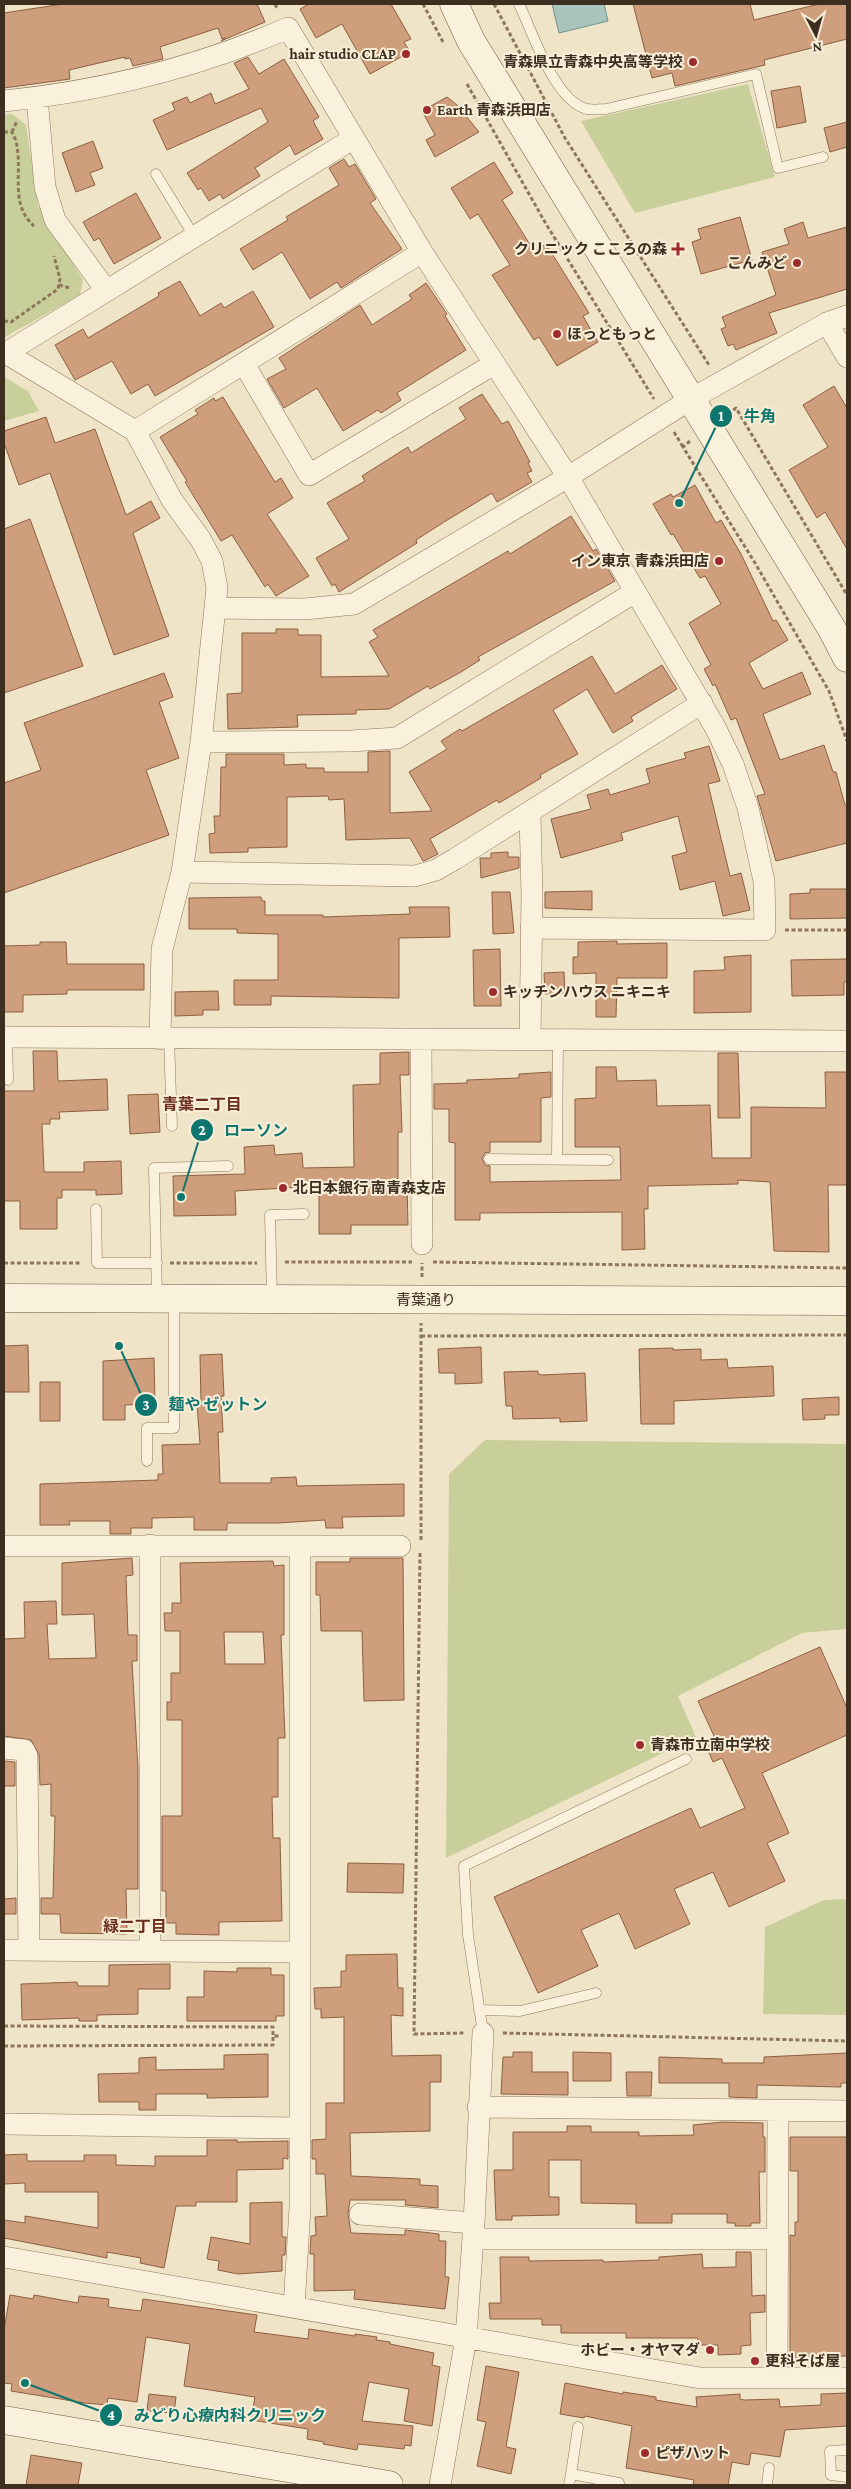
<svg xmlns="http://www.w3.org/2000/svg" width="851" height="2489" font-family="'Crimson Pro','Noto Sans JP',serif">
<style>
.green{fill:#c9cf9b}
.water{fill:#a9c4bc;stroke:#6f938a}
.building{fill:#cf9f7d;stroke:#8d5f41;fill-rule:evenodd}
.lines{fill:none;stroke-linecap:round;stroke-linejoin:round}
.lane-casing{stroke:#8d765c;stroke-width:11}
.street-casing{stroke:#8d765c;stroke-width:22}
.secondary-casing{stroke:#6f573f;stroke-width:29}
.path{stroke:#8d765c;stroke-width:3;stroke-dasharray:4 2.5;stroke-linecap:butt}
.lane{stroke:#faf1dc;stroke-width:10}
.street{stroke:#faf1dc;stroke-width:21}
.secondary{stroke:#faf1dc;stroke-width:28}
.poi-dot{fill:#9e2a2b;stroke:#f7eed8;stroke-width:2}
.labels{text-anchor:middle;stroke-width:4;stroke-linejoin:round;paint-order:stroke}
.poi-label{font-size:15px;font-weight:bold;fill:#3d2e20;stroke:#f7eed8;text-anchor:start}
.street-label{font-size:15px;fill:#3d2e20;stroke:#f7eed8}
.neighbourhood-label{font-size:16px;font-weight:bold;fill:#6b2e1e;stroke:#f7eed8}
.leader{fill:none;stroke:#0f766e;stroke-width:2}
.callout-dot{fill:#0f766e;stroke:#f7eed8;stroke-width:2}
.mark-label{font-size:15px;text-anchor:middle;font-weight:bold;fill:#fff}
.callout-label{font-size:16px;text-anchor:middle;font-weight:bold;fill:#0f766e;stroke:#f7eed8;stroke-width:4;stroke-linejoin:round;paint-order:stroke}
</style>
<rect width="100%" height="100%" fill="#f0e4c8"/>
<path class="green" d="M748,84L775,177L635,213L581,121Z
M12,114L26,125L38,206L83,280L80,295L5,337L4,115Z
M4,377L28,391L39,411L4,421Z
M485,1440L847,1444V1629L802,1633L678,1696L696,1737L446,1858L449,1474Z
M847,1899V2015L763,2014L765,1927L824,1900Z"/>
<path class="water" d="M552,4H604L608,21L559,33Z"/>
<path class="building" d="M63,4H257L265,22L221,41L225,38L222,39L218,28L160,47L163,59L146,63L133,66L130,58L125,59V57L69,70L70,79L4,88V13Z
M309,4H391L411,39L404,42L410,52L370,74L342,24L316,38L300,9Z
M633,4H750L754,20L819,4H847V39L764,60L765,65L675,86L672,73L652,78Z
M248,57L259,74L284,59L319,117L313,121L323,139L295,155L290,145L255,168L260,176L223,199L220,194L209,201L201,188L198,190L187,173L268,122L261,108L167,150L153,120L175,110L172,103L187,97L190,103L211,93L215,104L249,89L234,63Z
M800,86L806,122L777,128L771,91Z
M447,97L457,105L479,132L435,157L426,140L435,135L422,111Z
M847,122V147L830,152L824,128Z
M93,141L103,168L90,173L95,185L76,192L62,153Z
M344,159L349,167L355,164L376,199L370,203L402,249L341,288L337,282L310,299L282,252L253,270L240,249L288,220L286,217L339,185L329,168Z
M494,162L513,193L502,200L534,251L546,244L589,313L583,316L598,342L557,366L539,337L534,340L492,275L510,265L478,214L470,219L451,188Z
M136,193L161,238L114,264L99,238L94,241L83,222Z
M740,217L752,260L701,274L692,242L701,239L698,229Z
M803,222L808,238L847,227V289L769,313L777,333L736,350L733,344L728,346L721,329L726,327L722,317L776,295L762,252L789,244L784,229Z
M180,281L200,316L221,303L224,308L253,291L274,327L155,396L148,384L131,394L112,361L75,380L55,345L83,329L88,338L159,296L158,293Z
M426,283L447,314L445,316L466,350L397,393L401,400L381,413L378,410L343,431L317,388L284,408L267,379L286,369L279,358L360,305L372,325L412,299L409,295Z
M834,386L847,408V549L825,512L817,518L789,470L828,447L803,405Z
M482,394L502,424L508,421L530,462L528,463L532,471L527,473L532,482L497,502L492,493L444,522L416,540L417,543L339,592L335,584L332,586L316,558L349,539L327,503L365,481L362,476L408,447L411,453L466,419L459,408Z
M223,397L275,482L281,478L293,498L267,514L309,576L276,596L268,584L265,587L232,535L221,541L185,482L187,481L160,437L198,414L195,410L214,398L215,401Z
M46,417L55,443L95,429L126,515L151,501L160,518L133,533L169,636L114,655L50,473L19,485L4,443V431Z
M695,485L716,523L721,520L741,554L773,621L776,620L788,640L749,663L763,689L802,672L811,694L763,714L780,760L824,745L833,772H836L845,805L847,804V843L776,861L757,796L765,794L736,718L731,720L715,684L713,686L704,669L711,665L689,623L721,604L705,576L700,578L673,534L671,535L653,504L671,494L673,497Z
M571,516L593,551L596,549L615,581L478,657L480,660L461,672L430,689L428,686L389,709L356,710V714L297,715L298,727L228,729L227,694L242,693V633H276V629H298V635H321V677L389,676L369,642L378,637L373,630L508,551L510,554Z
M30,519L83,666L4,693V529Z
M592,656L615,694L662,665L677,689L631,717L633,721L613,733L587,689L553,710L578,754L540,775L541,778L499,803L497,800L430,839L438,854L426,860L423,861L410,838L346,840L344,799L329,800L328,796L287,797V847L248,848V852L210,853L209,834L215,833L214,816H220L221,767H226V754H284V765L306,764V768H324V772H368V752L390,751V813L432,811L409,772L447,749L441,741L460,729L462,731Z
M164,673L173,697L159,702L179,758L146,770L169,835L4,893V783L41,770L24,723Z
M709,746L720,781L708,784L730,876L741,873L750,910L723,916L715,881L680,890L672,856L687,852L678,816L621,833L623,840L561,858L551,819L591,809L587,795L608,789L610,795L650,783L646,769L686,758L684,753Z
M508,852V857H519V868L481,878L480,858H491V853Z
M810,889H847V918L790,919V894L810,893Z
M592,891V910L545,908V892Z
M492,892H510L514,933L493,934Z
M261,897L262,901H265V915H323V917L410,914L409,907H449L450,937L399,938V998L271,996V1005H234V980H278V934L237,933V929H189V898Z
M617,941V944L667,943V978H617L616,1017H596V973L573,974V957H578V942Z
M40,942H66L67,964H144V990H67V994L23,995V1012H4V946L40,945Z
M500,949L501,1006H474L473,950Z
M751,955V1012L694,1013V971L725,970L724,957Z
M847,959V982H844V995L792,996L791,960Z
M564,972L565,993L545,994L544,973Z
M218,991L219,1010H203V1015L175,1016V992Z
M33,1051H57L58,1081L107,1079L108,1110L59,1112L60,1119H50V1124H42L44,1172H84V1162L121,1161L122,1194L96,1195V1190H62V1198H57V1229H20V1201H4V1091H34Z
M409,1052V1075H400L402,1132H398V1185H407L408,1225H351V1234H319V1186L235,1191L236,1215L174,1216L173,1176L245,1174L244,1147L274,1145L275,1155L302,1153L303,1168L354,1167L353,1085L380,1084V1053Z
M718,1053H738L740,1118H718Z
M596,1067H616L617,1081L656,1080L657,1106L710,1105L712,1158H751V1107L826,1108L825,1072H847V1185H828L829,1252L774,1251L770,1182L738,1180V1184L648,1186V1209H644L645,1249L622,1250V1212L480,1213V1220H455V1143L449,1142V1109H434V1084L467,1083V1080L519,1078V1074L551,1072V1097L541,1098V1142H490V1152L485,1153L482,1158L485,1165L490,1166V1182L621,1180L620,1147H575V1099L596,1098Z
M158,1094L160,1132L130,1134L128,1095Z
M28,1345L29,1392H4V1346Z
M481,1347L482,1383L455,1384V1373H439L438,1349Z
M673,1348V1350L701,1349V1360L727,1359L728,1368L773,1366L774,1396L674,1401V1424H641L639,1349Z
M222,1354L224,1396H221L223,1432H218L220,1483H271V1478L296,1477L297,1486L404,1484V1516L342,1517L343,1528H326L325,1520L278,1523H227V1530H194V1517L152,1518V1528H131V1534H110V1521H69L70,1525H40V1484L158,1480V1474H163L162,1445L200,1444L197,1404L201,1403L200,1355Z
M154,1358L155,1404L125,1405V1420H103V1361Z
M538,1371V1374L542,1375L585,1373L587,1421L560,1422V1418L513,1419L512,1406H506L504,1372Z
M40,1382H60V1421H40Z
M839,1397V1415H825V1419L803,1420L802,1399Z
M132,1558L133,1575L126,1576L128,1635H137V1661H132L138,1769V1889H126L127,1934L61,1933L60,1914H41V1898H53L55,1816H51V1784L40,1785L39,1755L31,1740L4,1736V1639L25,1638L24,1602L56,1601L57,1624H47L49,1659L96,1658L94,1614L62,1615V1563Z
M350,1558H403L404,1700L364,1701L362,1631H321L320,1595H316V1562H350Z
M273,1561L274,1566L284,1565V1635H281L285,1738H278V1797H272L273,1838H280L282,1921L219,1922V1935L176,1934V1923H166V1891H162V1816H182V1720H167V1702H171V1673H180V1631H165L164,1613H172V1603H181L180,1563ZM224,1632H263L265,1664H225Z
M820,1647L847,1708V1735L762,1773L789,1833L767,1843L785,1881L729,1907L713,1872L674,1889L690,1924L635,1949L619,1913L581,1930L598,1966L538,1993L494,1897L691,1808L700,1828L745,1808L722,1758L713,1762L704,1741L714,1736L698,1701Z
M4,1761L15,1762V1786H4Z
M348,1863L404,1864L403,1893L347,1892Z
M16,1898V1914H4V1899Z
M397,1954L398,1988H403V2016L391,2015L392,2056L441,2055V2082H430V2131L350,2133L351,2176L420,2179V2185L438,2186V2208L405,2205L406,2200H350L348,2214L351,2233L405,2235V2230L439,2234V2241H446L445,2277H449L445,2309L354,2299L355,2290L314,2291V2254H310L311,2236L316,2235L315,2217L327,2216L325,2174H316V2159H312V2140L326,2139V2103H344V2017L321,2018V2009H315L314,1988L341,1987V1971H346V1955Z
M170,1964V1989H138V2014L97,2015V2021H79V2018L22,2020L21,1984L77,1982L78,1986H109V1965Z
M237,1968H271V1975H284V2016H276V2021H187V1997H204V1971L237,1972Z
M513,2052H532V2072H568V2095L501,2094L503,2057H513Z
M573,2052L611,2053V2081H573Z
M847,2053V2083H841V2087L757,2085V2098L729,2097V2083H659V2057L722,2059V2063H764V2057Z
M268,2054V2097L207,2098V2094H156V2110H139V2102H99L98,2074L139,2073V2058L156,2057V2070L224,2069V2055Z
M626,2072H652L651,2096H627Z
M723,2122L763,2123V2137H765V2172H759L760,2223H751V2226H735V2223H727V2214H672V2223H636V2204L581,2203V2160H549V2197H559V2215L512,2216V2220H496L494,2170H513V2132H567V2126H591V2132H639V2136L694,2135L693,2125Z
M790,2137H847V2356L790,2358V2235L795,2236V2222H798V2171H790Z
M207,2140H237V2142L288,2141V2159L283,2158V2169L237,2170V2202H196V2206H176L164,2268L140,2263L141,2258L107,2252V2258L4,2238V2220L25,2223V2216L98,2228V2192H25V2183L4,2184V2155L27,2154V2161H84V2155H116V2165L155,2166V2156H207Z
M282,2202V2237H286L285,2255H282V2271L238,2274L218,2270L219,2261L207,2259L211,2237L250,2244V2203Z
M736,2252H751L752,2296L765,2295V2312L750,2313L751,2345L741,2346V2354L718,2355V2345H698V2338H626V2333H561V2325H542V2319H490L489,2303H501L500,2257H529V2261L603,2260V2262L659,2260V2257L702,2254L703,2268L736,2267Z
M10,2295L33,2299L34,2295L78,2303L79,2296L109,2299L108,2307L141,2311L143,2299L192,2306L257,2315L254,2332L308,2339L309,2329L355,2336V2334L377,2337L376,2340L390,2342V2344L434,2353L432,2365L440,2367L432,2426L404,2421L409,2389L369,2382L362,2421L413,2426L411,2446L405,2445L404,2449L358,2444L357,2450L323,2444L324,2442L307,2439L308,2429L251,2420L255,2397L184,2386L190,2344L146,2337L137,2402L108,2398L107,2405L85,2403L11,2391L12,2384L4,2383V2330Z
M486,2366L519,2372L506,2447L516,2449L511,2474L477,2466L486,2422L477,2420Z
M565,2383L623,2394V2392L656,2397V2400L697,2407L696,2397L740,2394V2399L744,2400L779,2399L780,2407L821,2405V2394L847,2393V2426L785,2430L780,2457L751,2453L749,2465L732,2462L728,2485H693L694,2480L626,2468L632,2426L585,2416L584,2418L560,2414Z
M149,2394L176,2397L174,2413L147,2411Z
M31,2455L82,2463L78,2485H26Z"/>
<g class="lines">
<defs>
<path id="lane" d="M519,4C532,31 555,102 587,109C593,110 600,109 606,109L756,74L778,168L823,157
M156,174L194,236
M7,1037L8,1080
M169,1039L172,1126
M489,1159L608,1160
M557,1159L558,1040
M96,1209L97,1263H157
M157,1297L154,1168L228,1166
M272,1297L270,1215L304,1214
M147,1461V1428H174V1299
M479,2010L520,2011L596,1993
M483,2033L468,1935L464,1866L686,1759
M847,2450L830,2451L831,2475L847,2477
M571,2474L578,2427
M569,2485L571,2474L619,2483
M767,2485L769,2468"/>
<path id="street" d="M37,98L45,187L55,220L106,290
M4,101C102,91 198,67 288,28L422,252L568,477L715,727L733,764L748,808L764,881L765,930L531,928
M827,323L847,357
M4,352L135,431L172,500L201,540L212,561L217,588L201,742L182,872L162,949L160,1039
M6,353L354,138
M244,364L309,475L494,364
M135,431L422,252
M215,608L305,609L354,604L568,477L691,399L827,323L847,316
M201,742L351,741L397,738L635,592
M530,814L532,895L530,1040
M182,872L415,876L436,870L455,859L702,703
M4,1037L847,1041
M421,1040L422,1244
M4,1546H400
M4,1748L24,1750L27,1756L29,1950
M4,1950L300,1952
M150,1950V1545
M478,2107L847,2111
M4,2124L300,2128
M360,2214L474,2223
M473,2239H776
M4,2257L700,2378H847
M294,2307L300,2208V1546
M777,2378L778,2111
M440,2485L466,2338L474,2223L483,2033"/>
<path id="secondary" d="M454,4L471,41L832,629L847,658
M4,1298L847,1301
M4,2420L389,2485"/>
</defs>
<use href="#lane" class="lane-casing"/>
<use href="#street" class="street-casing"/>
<use href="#secondary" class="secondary-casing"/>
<path class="path" d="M275,4L278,10
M423,4L443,42
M494,4L565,138L709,365
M467,84L546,224L654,399
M4,132H12C14,136 17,142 17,147C22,174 10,205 34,226
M12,132L17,121
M59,285L70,288
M4,321L11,322L58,289L60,279L54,256
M728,414L736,408L847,595
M674,432L683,447
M690,441L683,447L755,563L829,691L847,741
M785,930H847
M285,1262H412
M433,1262L847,1268
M4,1263H82
M170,1263H257
M422,1277V1263
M421,1336L847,1335
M421,1540V1323
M420,1553L414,2034L464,2033
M4,2026L273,2027V2036
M503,2033L847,2041
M4,2046L273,2045V2036H279"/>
<use href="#lane" class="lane"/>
<use href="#street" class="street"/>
<use href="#secondary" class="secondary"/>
</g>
<g class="poi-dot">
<circle cx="406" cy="54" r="5"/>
<circle cx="693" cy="62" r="5"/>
<circle cx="427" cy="110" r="5"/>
<path d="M675.5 241.5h5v5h5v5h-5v5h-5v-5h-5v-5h5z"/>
<circle cx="797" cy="263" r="5"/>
<circle cx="557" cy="334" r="5"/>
<circle cx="719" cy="561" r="5"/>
<circle cx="493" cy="992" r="5"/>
<circle cx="283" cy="1188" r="5"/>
<circle cx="640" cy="1745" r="5"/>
<circle cx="710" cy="2350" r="5"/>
<circle cx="755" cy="2361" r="5"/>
<circle cx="645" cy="2453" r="5"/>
</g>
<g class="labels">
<g class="poi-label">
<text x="396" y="59" text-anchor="end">hair studio CLAP</text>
<text x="683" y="67" text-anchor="end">青森県立青森中央高等学校</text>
<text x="437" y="115">Earth 青森浜田店</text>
<text x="667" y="254" text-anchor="end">クリニック こころの森</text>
<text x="787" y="268" text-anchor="end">こんみど</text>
<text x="567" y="339">ほっともっと</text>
<text x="709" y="566" text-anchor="end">イン東京 青森浜田店</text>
<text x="503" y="997">キッチンハウス ニキニキ</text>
<text x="293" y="1193">北日本銀行 南青森支店</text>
<text x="650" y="1750">青森市立南中学校</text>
<text x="700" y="2355" text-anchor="end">ホビー・オヤマダ</text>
<text x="765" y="2366">更科そば屋</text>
<text x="655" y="2458">ピザハット</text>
</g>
<g class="street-label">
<text x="426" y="1305">青葉通り</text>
</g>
<g class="neighbourhood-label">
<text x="202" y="1110">青葉二丁目</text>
<text x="135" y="1932">緑二丁目</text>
</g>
</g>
<path class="leader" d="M679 503L721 416M181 1197L202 1130M119 1346L146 1405M25 2383L111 2415"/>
<g class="callout-dot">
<circle cx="679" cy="503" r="5"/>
<circle cx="181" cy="1197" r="5"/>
<circle cx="119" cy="1346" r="5"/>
<circle cx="25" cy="2383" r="5"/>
<circle cx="721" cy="416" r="12"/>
<circle cx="202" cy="1130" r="12"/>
<circle cx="146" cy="1405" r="12"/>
<circle cx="111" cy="2415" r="12"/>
</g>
<g class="mark-label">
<text x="721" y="421">1</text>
<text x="202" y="1135">2</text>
<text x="146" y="1410">3</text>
<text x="111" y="2420">4</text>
</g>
<g class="callout-label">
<text x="760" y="422">牛角</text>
<text x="256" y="1136">ローソン</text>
<text x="218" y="1410">麺や ゼットン</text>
<text x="230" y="2421">みどり心療内科クリニック</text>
</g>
<rect width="851" height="2489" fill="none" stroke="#3d2e20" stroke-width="10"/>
<g transform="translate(816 35) rotate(174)" stroke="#f7eed8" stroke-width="4" paint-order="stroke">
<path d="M0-4L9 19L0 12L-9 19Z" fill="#3d2e20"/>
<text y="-8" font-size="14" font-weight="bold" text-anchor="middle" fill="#3d2e20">N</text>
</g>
</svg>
